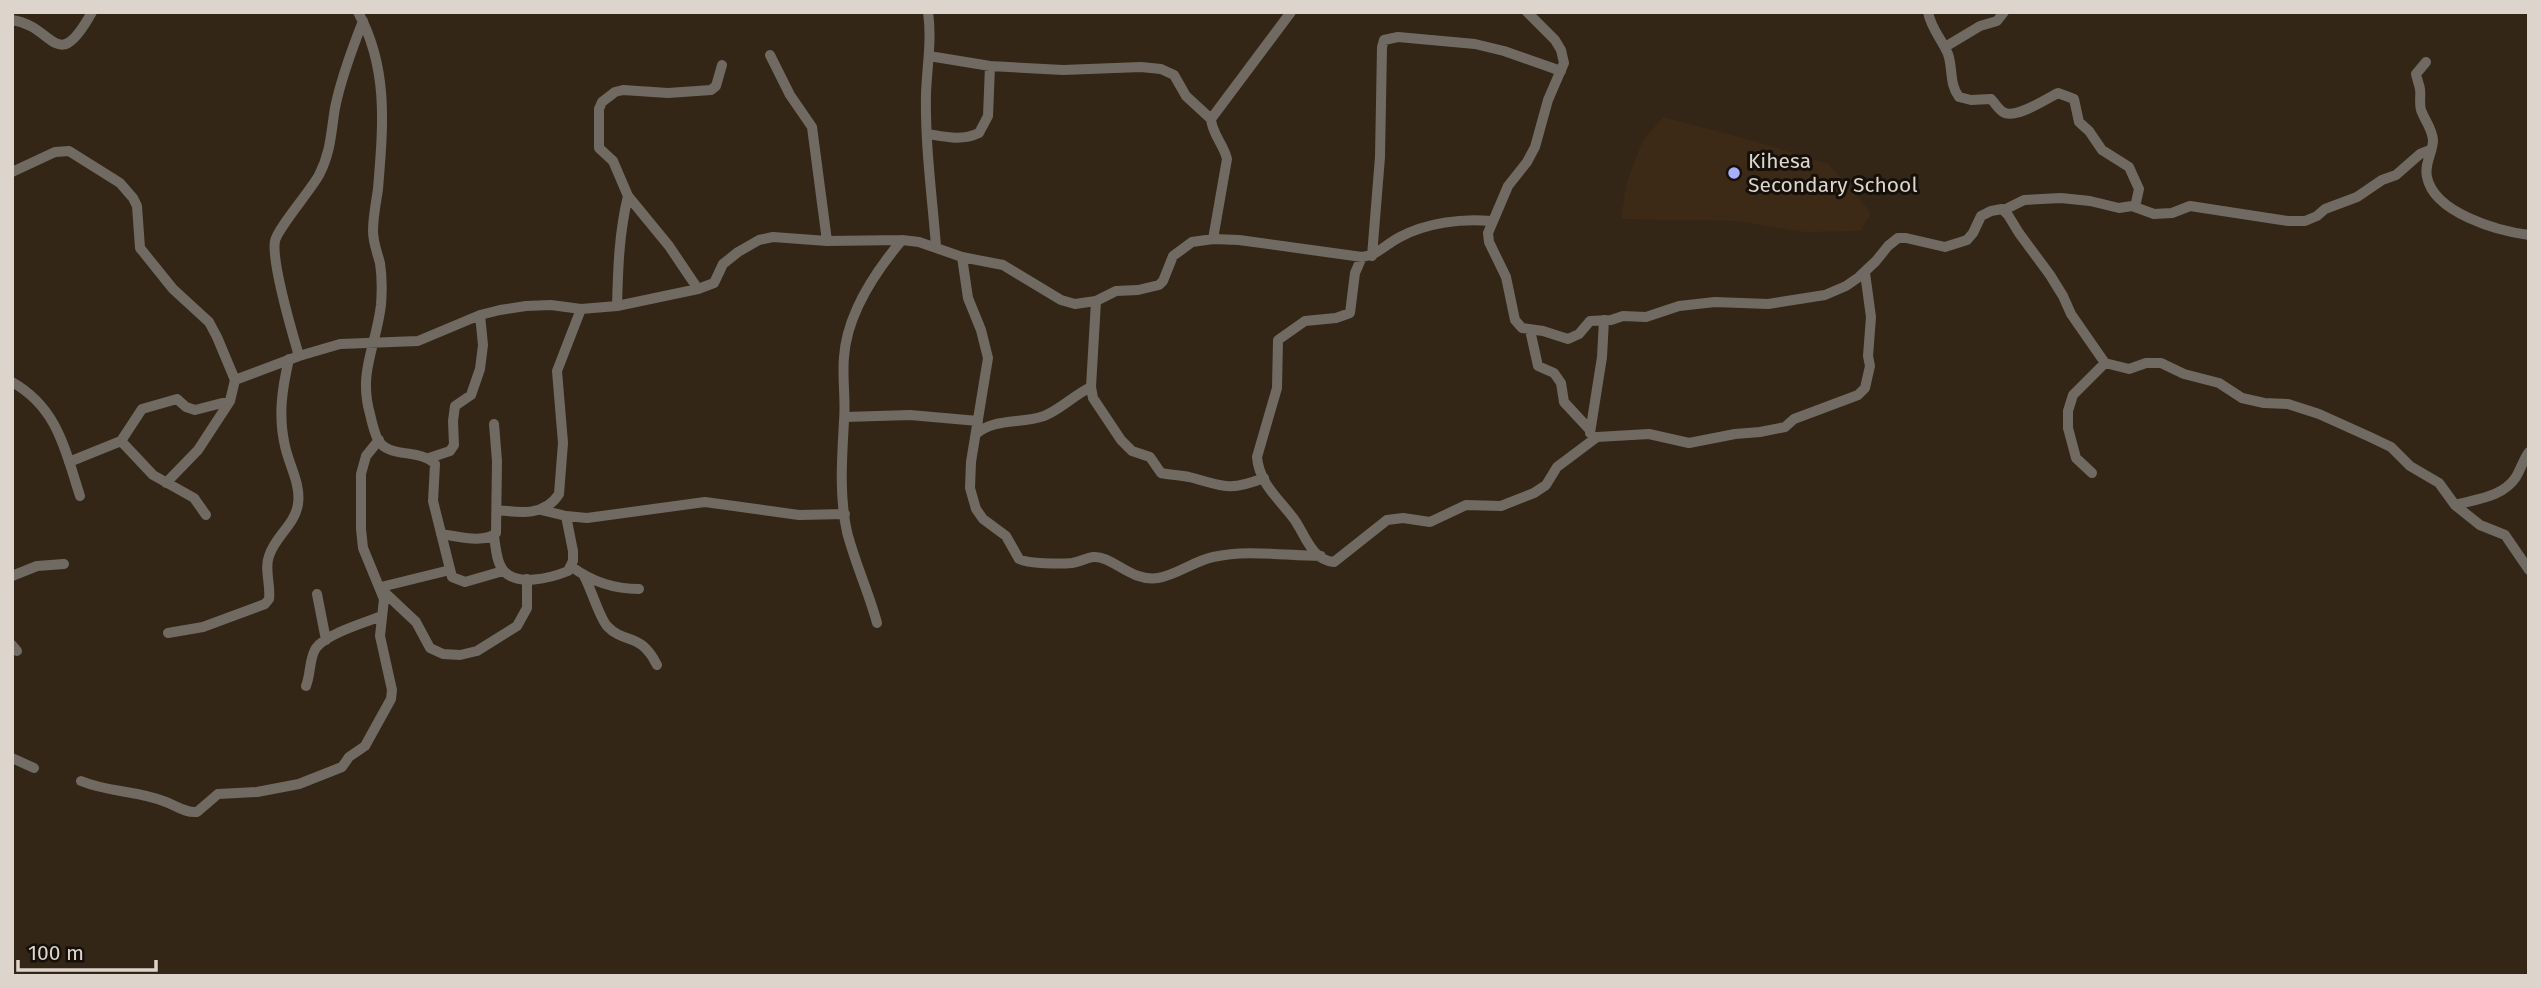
<svg xmlns="http://www.w3.org/2000/svg" width="2541" height="988" font-family="'Fira Sans',sans-serif">
<style>
.built{fill:#3c2a16}
.lines{fill:none;stroke-linecap:round;stroke-linejoin:round}
.street{stroke:#716a62;stroke-width:10}
.poi-dot{fill:#a8b0fc;stroke:#16100a;stroke-width:2.5}
.labels{text-anchor:middle;stroke-width:6;stroke-linejoin:round;paint-order:stroke}
.poi-label{font-size:21px;fill:#ddd4cb;stroke:#16100a;text-anchor:start}
</style>
<rect width="100%" height="100%" fill="#332617"/>
<path class="built" d="M1663,117L1754,141L1828,164L1852,189L1871,214L1860,231L1805,232L1738,221L1621,219L1627,182L1643,140Z"/>
<g class="lines">
<path class="street" d="M358,12C389,69 383,127 378,189C376,203 373,217 373,231C373,242 377,252 380,263C382,276 382,292 381,305C376,347 358,372 370,414C372,423 374,432 378,440C389,459 420,448 435,464L433,501L452,577L465,582L503,571
M928,12C932,40 927,66 926,94C925,145 932,195 936,246
M1527,12L1555,40L1561,50L1564,63L1548,100L1535,147L1527,162L1508,186L1488,233L1489,242L1506,277L1515,320L1522,328L1543,331L1568,339L1579,334L1590,321L1611,320L1623,316L1646,317L1679,306L1715,302L1768,304L1825,295L1846,286L1859,277L1876,261L1888,246L1898,238H1906L1945,247L1967,240L1973,233L1981,216L1991,211L2002,209L2008,215L2019,233L2050,275L2063,296L2071,314L2105,363L2129,369L2146,363H2161L2184,374L2219,383L2242,398L2264,403L2288,404L2319,414L2370,437L2391,447L2410,466L2439,483L2455,505L2480,525L2505,535L2529,570
M1928,12C1931,29 1942,39 1948,54C1953,68 1949,84 1959,97L1971,100L1991,99C1995,103 1998,109 2003,112C2015,120 2046,99 2058,93L2074,99L2079,122L2089,131L2102,150L2129,167L2139,189L2135,207
M12,20C55,26 56,77 92,12
M1945,47L1980,26L1997,21L2004,12
M770,55L790,95L812,127L827,241
M929,56L990,66L1063,70L1141,67L1161,69L1174,75L1186,96L1211,119
M2426,62L2416,74C2417,79 2419,84 2420,89C2421,97 2419,103 2421,110C2425,121 2432,128 2433,140C2433,153 2424,163 2427,177C2434,213 2498,231 2529,235
M928,134C946,137 962,141 979,133L988,116L990,66
M12,172L55,152L69,151L120,183L133,198L137,206L140,248L173,289L209,322L217,337L235,380L230,401L198,450L166,483
M2004,210L2024,200L2061,198L2090,201L2119,208L2132,206L2154,214L2172,213L2190,206L2288,221H2305L2317,216L2325,209L2357,197L2382,180L2396,175L2420,154L2430,150
M1213,239L1227,159C1224,145 1212,134 1211,119L1291,12
M1372,256L1380,157L1382,47L1384,40L1398,37L1475,44L1504,51L1561,71
M962,257L968,298L981,330L988,358L971,462L970,488L976,509L983,519L1006,536L1019,559C1028,564 1061,564 1072,563C1080,562 1086,558 1093,557C1112,555 1130,582 1158,578C1177,575 1194,561 1213,557C1249,549 1285,556 1321,556
M1362,257L1355,273L1350,313L1336,318L1305,321L1278,340L1277,388L1257,457C1259,483 1279,499 1294,519C1305,534 1311,560 1334,562L1387,520L1403,518L1430,522L1466,505L1501,506L1534,493L1546,485L1557,467L1597,437L1649,434L1689,443L1735,434L1760,432L1785,427L1794,419L1858,395L1865,388L1870,366L1868,356L1871,317L1865,273
M698,289L669,246L628,196L613,161L599,148V109L602,102L615,92L623,90L668,93L711,90L716,86L722,65
M1096,301L1091,387L1093,398L1121,440L1132,451L1150,457L1161,473C1170,475 1180,475 1189,477C1224,486 1227,492 1264,478
M617,306C618,269 619,233 628,196
M1530,330L1538,366L1554,373L1561,383L1564,402L1590,430
M299,356C292,332 271,262 275,241C277,229 311,190 319,175C331,152 331,132 335,108C341,78 352,49 363,21
M235,380L299,356L340,344L418,341L480,315L500,310L526,306L551,305L581,309L617,306L698,289L714,283L723,264L738,252L759,240L773,237L827,241L902,240L919,242L962,257L1003,265L1061,300L1075,304L1096,301L1116,291L1138,290L1159,285L1163,281L1173,256L1192,242L1213,239L1239,240L1362,257C1378,255 1386,244 1400,237C1426,223 1462,218 1491,221
M12,382C58,408 65,450 80,496
M845,417L910,415L978,421
M1590,433L1602,357L1604,320
M976,434C994,418 1021,424 1044,416C1060,410 1074,395 1091,387
M121,441L153,475L194,498L206,515
M429,458L450,451L454,445L453,421L455,406L471,395L480,369L483,345L480,315
M69,462L121,441L142,409L177,399L186,407L195,410L230,401
M2092,473L2076,458L2068,428V411L2073,395L2105,363
M2455,505C2477,499 2503,497 2516,477C2521,469 2523,460 2529,452
M498,510C521,513 545,516 559,494L563,443L557,371L581,309
M541,510L566,516L587,518L705,502L799,515L845,514
M441,534C457,536 484,544 496,533L497,461L494,424
M494,537C496,547 496,561 503,570C516,587 551,578 568,571L573,561V551L566,516
M572,567C591,581 615,589 639,589
M12,576L37,566L64,564
M584,576C591,588 599,617 607,626C625,645 640,631 657,665
M381,587L450,570
M382,590L416,622L430,648L443,654L460,655L477,651L517,626L527,608V579
M317,594L326,640
M877,623C869,593 855,563 847,532C839,496 842,457 844,421C846,400 842,378 844,357C847,314 875,272 902,240
M168,633L203,627L265,604L269,599C271,585 264,569 269,556C275,536 295,525 298,504C301,484 289,465 285,446C278,416 282,389 289,359
M12,645L17,651
M306,686C311,674 309,658 316,648C326,634 366,622 382,616
M12,758L34,768
M81,781C110,793 136,790 166,802C176,806 186,813 197,812L218,794L257,792L299,784L342,767L349,757L365,746L391,699L392,690L380,636L384,599L363,548L361,529V474L366,456L379,440"/>
</g>
<circle class="poi-dot" cx="1734" cy="173" r="7"/>
<g class="labels">
<g class="poi-label">
<text x="1748" y="168">Kihesa<tspan x="1748" dy="24">Secondary School</tspan></text>
</g>
</g>
<rect width="2541" height="988" fill="none" stroke="#ddd4cb" stroke-width="28"/>
<path d="M18 960v10h138v-10" fill="none" stroke="#ddd4cb" stroke-width="3.5"/>
<text x="28" y="960" font-size="21" fill="#ddd4cb" stroke="#16100a" stroke-width="5" paint-order="stroke">100 m</text>
</svg>
